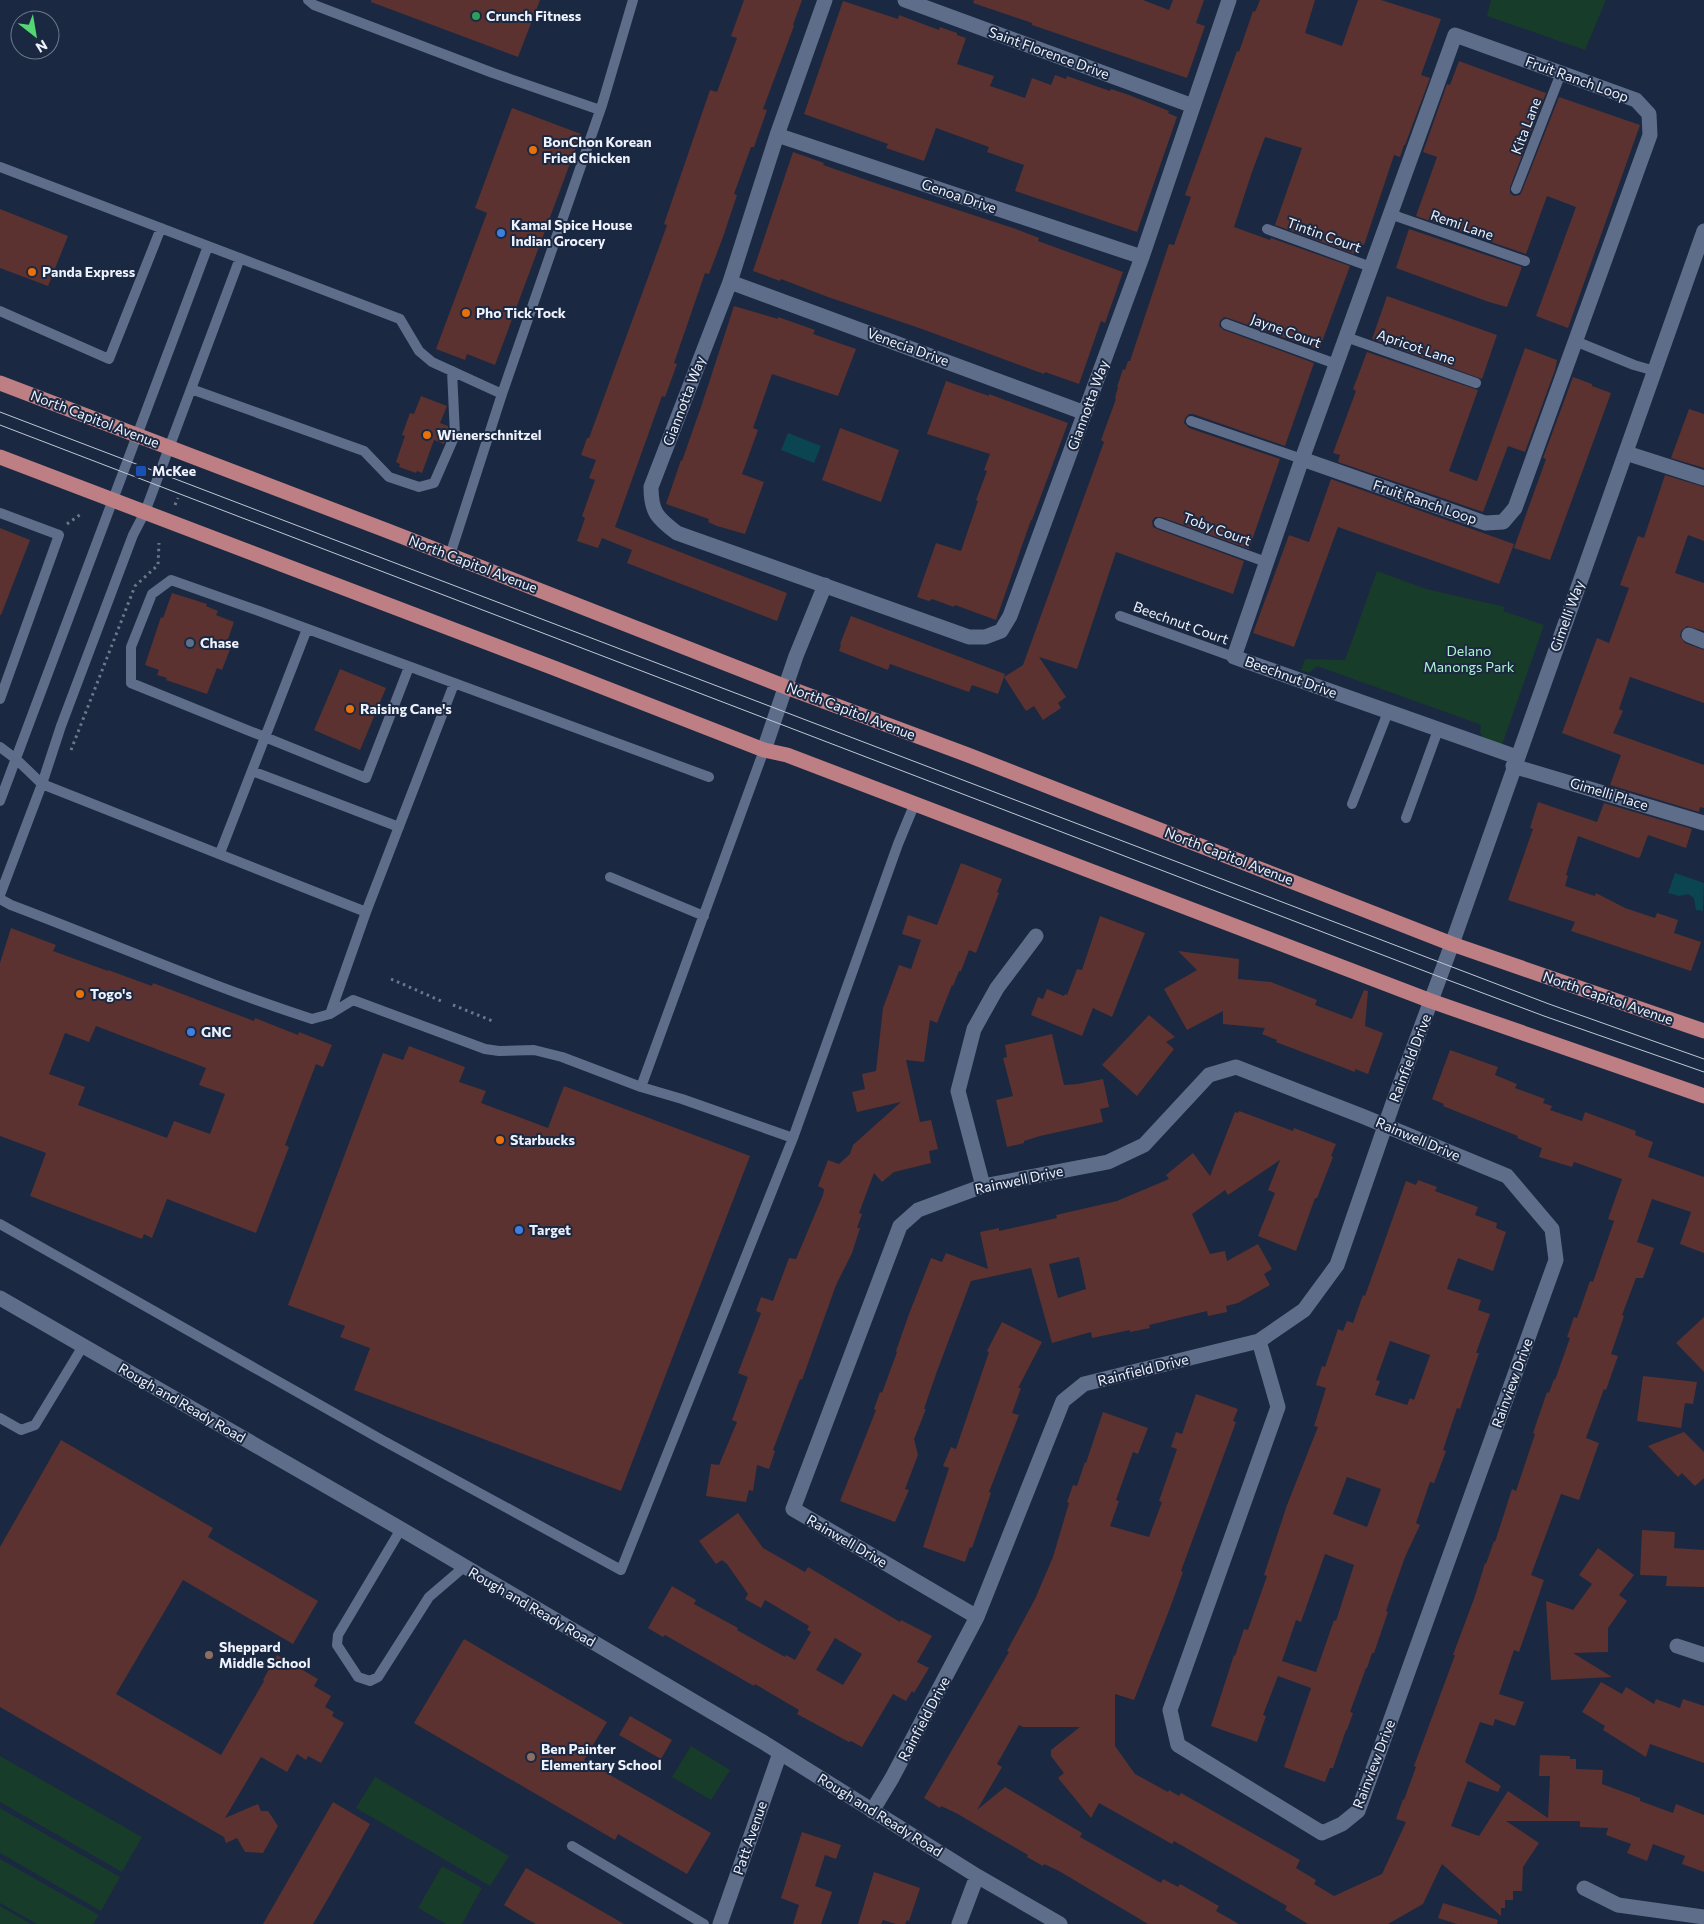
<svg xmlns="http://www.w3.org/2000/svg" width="1704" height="1924" font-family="Commissioner,sans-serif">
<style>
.green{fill:#173c29}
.water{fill:#0b4552}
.building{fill:#5b322f;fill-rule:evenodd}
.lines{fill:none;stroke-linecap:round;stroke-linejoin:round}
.path{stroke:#6d778a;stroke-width:3;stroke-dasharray:2.5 4;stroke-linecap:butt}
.lane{stroke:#5e6e8a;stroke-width:10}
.street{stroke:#5e6e8a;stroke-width:15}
.primary{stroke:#be7f84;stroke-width:15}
.tram{stroke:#c1c7d5;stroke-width:1}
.leisure-dot{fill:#2e9e5b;stroke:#1b2841;stroke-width:2}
.food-dot{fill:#e8710a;stroke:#1b2841;stroke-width:2}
.shop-dot{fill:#3f7fe0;stroke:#1b2841;stroke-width:2}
.transit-dot{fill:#1a4fb4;stroke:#1b2841;stroke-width:2}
.service-dot{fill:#5c6f8a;stroke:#1b2841;stroke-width:2}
.education-dot{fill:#8d6e63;stroke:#1b2841;stroke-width:2}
.labels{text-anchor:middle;stroke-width:4;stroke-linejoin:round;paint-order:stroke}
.poi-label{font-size:14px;font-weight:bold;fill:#edf2fc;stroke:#1b2841;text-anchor:start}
.street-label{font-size:14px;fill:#edf2fc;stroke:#1b2841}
.park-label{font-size:14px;fill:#adf4cc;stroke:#1b2841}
</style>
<rect width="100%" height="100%" fill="#1b2841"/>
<path class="green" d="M1491,0H1606L1585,50L1487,16Z
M1377,571L1426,589L1505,607L1503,611L1544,625L1502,745L1483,738L1480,732L1481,726L1479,724L1317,666L1309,673L1301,670L1305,659L1345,660Z
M691,1746L730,1770L711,1800L672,1777Z
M0,1756L142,1837L122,1872L0,1802Z
M375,1777L509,1856L490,1886L356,1808Z
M0,1808L120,1877L101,1911L0,1853Z
M0,1859L99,1915L93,1924H37L0,1903Z
M442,1866L482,1888L462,1924H446L418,1908Z
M0,1906L31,1924H0Z"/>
<path class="water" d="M788,433L821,446L814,463L781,450Z
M1675,873L1704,883L1703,911L1696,910L1694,898L1688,894L1679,896L1668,893Z"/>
<path class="building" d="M371,0H540L518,57L371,2Z
M744,0H802L793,25L794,26L763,109L767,110L754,147H751L734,194L737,195L723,237L709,274L705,273L674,363L677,364L665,397L662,396L615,527L787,593L777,621L627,563L632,550L602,538L598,548L577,541L585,518L582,516L595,480L589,478L596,460L581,455L587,438H589L657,253L667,225L664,224L710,90L717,92L737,38L731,36Z
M974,0H1143L1169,10L1173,0H1204L1196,23L1205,26L1187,78L1032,25V23L973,3Z
M1260,0H1315L1305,33L1342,46L1358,0H1381L1441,19L1421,75L1430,78L1405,145H1404L1400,157L1394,155L1364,245L1358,243L1354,254L1275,225L1302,148L1265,137L1252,172L1234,227L1270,240L1271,238L1350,266L1319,350L1228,318L1224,317L1220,321L1219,326L1224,330L1314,363L1285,446L1193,414H1189L1185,418L1184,423L1189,428L1280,459L1249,549L1161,517H1155L1152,521L1153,527L1157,529L1244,561L1233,594L1116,552L1077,669L1039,657L1066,697L1058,703L1061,708L1043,720L1034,706L1026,711L1004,677L998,694L972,685L969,692L890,664L888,670L839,651L841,645L840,644L851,616L1005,674L1004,677L1023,665L1104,442L1101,440L1116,399L1115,398L1118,387H1117L1123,369L1125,370L1128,361H1130L1169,244L1174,245L1191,197L1185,195L1237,51L1239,52L1253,11L1255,12Z
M843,1L898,19L899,15L939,30L940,27L957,33V35L966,38L957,64L994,76L990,86L1025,98L1032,78L1051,85L1055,75L1066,79L1067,76L1110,91L1111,89L1129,95L1169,111L1168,113L1177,117L1137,232L1015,191L1024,165L987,152L989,147L936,128L924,161L886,148L888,144L804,114Z
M1459,61L1546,93L1510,187V193L1514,196L1520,195L1522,191L1559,97L1640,125L1568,328L1536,316L1576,207L1547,196L1526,254L1416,216L1437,157L1423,152L1447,84L1450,85Z
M512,108L581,134L495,365L467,354L465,360L436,349L487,213L475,208Z
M793,152L824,163L823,165L878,184L1016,229L1039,238L1038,241L1123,272L1105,323L1101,321L1079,384L1045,372L1044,374L922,329L828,297L781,279L780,281L753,271Z
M0,209L68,236L48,286L0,268Z
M1409,229L1522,267L1507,307L1489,302L1396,268Z
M1387,296L1497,335L1482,379L1372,339Z
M734,306L778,319V317L815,330L813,334L856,349L838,396L772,374L753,428L758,430L742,474L764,482L745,534L717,526L708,522L709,519L666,504L681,460L682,461L702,404Z
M1525,348L1557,360L1555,370L1525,452L1508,446L1483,512L1338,462L1340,455L1333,453L1356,391L1353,389L1367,352L1478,390L1449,471L1477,481Z
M1573,377L1592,384V386L1611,393L1550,560L1514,548L1546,459L1543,458Z
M946,381L989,396V394L1068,423L1032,520H1031L996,620L955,605L954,607L932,599L929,601L917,597L936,543L961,551L978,501L976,500L987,471L984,470L990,454L927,434Z
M421,396L447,406L440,423L448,426V434L444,444L434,440L422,473L417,471L416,473L399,467L400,464L396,462L405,436L402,435L410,413L414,414Z
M1689,409L1704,414V468L1671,458Z
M840,428L899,450L881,502L822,480Z
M1665,475L1704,487V541L1688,535L1675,573L1704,583V631L1687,626L1681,631L1680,636L1685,643L1704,650V703L1630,677L1619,709L1623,711L1613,733L1704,765V808L1700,807L1699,812L1610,785L1621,755L1562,733L1597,638L1609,643L1629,588L1620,585L1638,536L1644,538Z
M1331,479L1514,544L1499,584L1338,527L1294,647L1253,633L1289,535L1309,542Z
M0,528L30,540L1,615H0Z
M172,593L207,604L206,606L218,611L216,615L234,622L227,642L232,644L222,670L217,668L207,694L166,680L167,678L157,675L159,670L145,665L161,617L163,618Z
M340,669L386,688L360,750L314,730Z
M1538,802L1597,822L1604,803L1692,829L1686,848L1648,835L1640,857L1638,858L1578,836L1566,875L1568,876L1565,886L1595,896L1596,893L1625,908L1655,918L1657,913L1678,920L1674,933L1701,942L1691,971L1571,931L1575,922L1508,900L1533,829L1530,828Z
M961,863L1002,879L997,892L999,893L976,953L969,950L961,971H959L953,986L952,985L937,1023L930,1020L924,1062L906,1060L920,1122L931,1120L938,1149L929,1151L931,1163L894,1172L882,1182L874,1173L859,1213L862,1214L857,1228H860L852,1253L836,1285L802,1380L800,1379L773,1450L775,1451L769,1469L757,1465L753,1491L749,1490L746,1502L706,1496L711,1464L719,1465L737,1422L732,1420L748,1377L738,1373L761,1313L756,1311L761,1297L773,1301L789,1258L796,1259L823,1195L824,1189L818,1186L828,1160L839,1164L850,1154L853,1145L901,1102L857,1112L852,1092L865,1089L862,1074L876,1071L883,1008L899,965L911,969L921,940L902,934L908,915L937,925Z
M1100,916L1145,933L1112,1017L1093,1008L1082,1036L1031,1015L1038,997L1043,999L1047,989L1064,996L1065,994L1067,995L1077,969L1082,970Z
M11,928L56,945L53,951L108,971V970L152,986L153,983L254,1021L255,1018L298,1035L299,1032L332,1045L323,1067L316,1064L285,1145L289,1147L256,1233L167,1199L152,1238L144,1234L142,1239L30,1196L46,1153L0,1136V963ZM96,1026L206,1068L199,1085L225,1094L210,1134L174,1121L167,1138L78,1105L85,1087L49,1074L65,1033L89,1042Z
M1178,951L1239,959L1238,979L1271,982L1317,1000L1315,1005L1352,1019L1364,990L1368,991L1365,1026L1383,1033L1368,1074L1355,1069V1072L1276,1042L1277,1040L1262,1034L1265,1028L1223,1024V1011L1187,1030L1164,989L1197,970Z
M1149,1015L1175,1037L1166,1042L1174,1049L1137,1096L1102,1065Z
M1052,1034L1064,1085L1078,1084L1103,1079L1109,1107L1100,1109L1103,1122L1040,1136L1024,1141V1143L1007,1147L996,1100L1013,1096L1003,1058L1007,1057L1005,1045Z
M409,1046L465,1067L459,1082L486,1091L481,1103L548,1128L564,1086L750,1156L621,1491L354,1390L370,1348L340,1337L345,1326L288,1305L383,1053L403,1060Z
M1450,1050L1498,1067L1495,1075L1517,1084L1515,1088L1545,1099L1543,1103L1552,1106L1550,1110L1582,1121L1585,1112L1636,1131L1635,1135L1653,1142L1648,1157L1704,1177V1253L1680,1244L1691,1212L1652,1199L1637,1242L1654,1248L1643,1278H1636L1622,1315L1624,1316L1611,1354L1618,1356L1606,1390L1604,1389L1586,1438L1599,1443L1579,1500L1561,1494L1531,1575L1544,1580L1519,1652L1514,1650L1499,1694L1524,1702L1515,1726L1495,1719L1493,1726L1480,1722L1465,1762L1501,1786L1498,1792L1468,1781L1451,1826L1479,1836L1508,1791L1548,1818L1550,1776H1539L1540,1755L1570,1756V1759H1576V1769L1603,1770L1602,1784L1640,1798V1801L1673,1813L1676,1804L1704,1815V1872L1682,1864L1685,1856L1653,1844L1647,1861L1627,1853L1631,1844L1606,1835L1608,1828L1580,1827V1821H1506L1539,1843L1523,1867L1522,1891H1513V1900H1505V1908H1501V1916L1442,1864L1423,1904L1388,1924H1308L1285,1910L1287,1906L1174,1841L1172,1844L1099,1803L1091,1818L1058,1778L1064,1773L1051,1756V1750L1080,1727H1023L1019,1725L997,1764L1002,1767L977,1810L1005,1787L1082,1833L1080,1837L1161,1883L1163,1879L1178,1887L1180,1884L1219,1906L1216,1911L1239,1924H1148L1059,1871L1044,1864L1043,1866L1027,1857L1028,1855L956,1813L941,1806L940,1808L924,1798L1009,1652L1007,1651L1035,1599L1053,1557L1069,1503L1067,1502L1073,1485L1077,1486L1085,1462L1086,1463L1103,1412L1148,1428L1138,1454L1133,1452L1116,1500L1119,1501L1110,1526L1149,1537L1162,1502L1159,1501L1177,1449L1171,1447L1176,1432L1182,1434L1196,1394L1238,1409L1233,1421L1236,1422L1181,1571L1183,1572L1170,1608L1134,1700L1115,1694V1746L1135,1774L1168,1792L1169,1790L1179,1796L1181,1793L1300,1860L1296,1868L1316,1880L1314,1884L1334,1896L1382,1874L1406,1822L1396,1819L1403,1799L1404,1800L1416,1767L1414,1766L1448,1674L1455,1655H1453L1475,1596L1485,1563L1486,1564L1494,1541L1495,1542L1512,1489L1516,1491L1535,1434L1533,1433L1547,1392L1549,1393L1554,1379L1555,1380L1570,1338L1567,1337L1574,1317L1577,1318L1590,1281L1593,1282L1614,1221L1608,1219L1622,1179L1574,1162L1572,1167L1539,1157L1542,1148L1517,1138L1518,1136L1443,1106L1444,1104L1432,1099Z
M1239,1111L1293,1131L1294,1128L1336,1144L1331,1156L1333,1157L1317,1198H1315L1296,1251L1258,1236L1275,1193L1268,1190L1280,1160L1228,1195L1225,1190L1192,1214L1210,1254L1225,1251L1227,1261L1258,1244L1272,1269L1264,1274L1270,1285L1238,1303L1226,1306L1227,1312L1208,1316L1207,1311L1149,1325L1150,1328L1130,1332V1330L1092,1338L1091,1332L1052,1343L1031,1268L971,1281L936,1374L924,1409H926L914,1439L918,1455L905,1489L909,1490L895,1522L840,1501L876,1410L874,1409L880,1392L882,1393L897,1352L896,1351L909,1314L931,1258L942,1262L946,1253L988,1269L980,1232L999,1228V1231L1057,1218L1056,1215L1117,1201L1169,1179L1166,1175L1193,1153L1210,1176L1235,1112L1238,1113ZM1079,1257L1086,1289L1058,1298L1049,1264Z
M1418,1180L1437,1187L1435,1191L1478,1207L1475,1215L1497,1223L1496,1228L1506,1232L1493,1271L1458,1258L1447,1289L1481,1300L1478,1310L1490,1314L1476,1353H1479L1471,1376L1460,1409L1457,1408L1443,1450L1446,1451L1434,1483L1430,1482L1416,1523L1420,1525L1405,1557L1386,1611L1388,1612L1374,1653H1372L1367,1668H1366L1350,1712L1353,1713L1347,1730H1346L1333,1768H1330L1325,1782L1284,1767L1311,1688L1278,1676L1263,1715L1266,1716L1257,1742L1211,1726L1234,1655L1235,1656L1244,1629L1248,1630L1267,1576L1264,1575L1287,1505L1318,1427L1314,1426L1326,1388L1316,1385L1322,1366L1325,1367L1338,1329L1343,1331L1347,1321L1353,1323L1363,1295L1365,1296L1406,1181L1416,1185ZM1390,1341L1430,1355L1414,1400L1410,1398L1407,1405L1375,1395L1380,1381L1376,1380ZM1347,1477L1381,1489L1367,1527L1333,1514ZM1325,1554L1354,1565L1336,1621L1334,1620L1316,1672L1282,1661L1296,1620L1301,1622Z
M1704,1317V1372L1676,1343Z
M1002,1322L1042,1342L1018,1388H1021L1012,1413L1019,1415L989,1492L991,1493L972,1548L970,1547L965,1562L923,1547L949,1468L943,1466L951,1447L956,1449L989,1352L987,1351Z
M1643,1376L1697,1382L1693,1404L1685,1403L1681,1428L1637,1421Z
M1684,1432L1704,1452V1478L1695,1486L1682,1473L1678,1477L1648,1446Z
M61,1440L213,1528L208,1537L318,1601L293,1644L183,1580L116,1694L221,1755L264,1681L263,1680L277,1655L318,1679L314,1686L331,1696L325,1707L334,1712L332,1716L344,1723L321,1763L308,1756L306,1760L297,1754L287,1772L261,1757L225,1818L258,1804L261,1811H268L278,1826L263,1853L245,1852L237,1838L226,1843L224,1837L0,1707V1547Z
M738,1513L763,1548L805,1572L808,1567L900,1622L901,1620L932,1636L917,1662L929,1668L914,1693L912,1691L906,1701L893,1694L862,1747L851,1741L849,1742L797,1714L799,1710L755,1684L754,1686L665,1635L663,1637L648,1628L672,1586L696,1600L694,1604L738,1628L737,1630L785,1657L786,1655L795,1660L811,1632L807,1630L809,1626L765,1600L761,1608L745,1599L748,1594L727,1564L722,1560L716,1564L699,1541ZM835,1638L862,1654L843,1685L816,1670Z
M1642,1530L1675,1532L1674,1548L1704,1550V1587L1666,1586L1667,1576L1640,1575Z
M1598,1548L1634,1575L1619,1595L1627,1601L1608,1628V1652L1573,1653L1612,1677L1551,1680L1546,1601L1573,1610L1592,1584L1579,1575Z
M464,1639L607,1722L584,1760L711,1833L687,1874L618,1834L615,1840L414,1723Z
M1601,1682L1622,1694L1626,1687L1654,1704L1656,1699L1680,1708L1683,1699L1704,1706V1763L1650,1744L1646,1757L1603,1730L1605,1726L1582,1712Z
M630,1716L672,1740L661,1759L619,1735Z
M333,1802L370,1824L326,1902L313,1924H263Z
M802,1832L841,1845L836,1859L825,1855L815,1886L832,1892L821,1924H793L799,1905L781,1898Z
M526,1868L558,1886L624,1924H536L525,1918L504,1905Z
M874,1872L920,1888L909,1921L907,1920L905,1924H896L883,1920L881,1924H858Z
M1443,1903L1498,1920L1497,1924H1457L1438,1918Z"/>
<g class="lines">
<path class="path" d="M175,505L178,498
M67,524L81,514
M71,750L135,586L158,565L159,543
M391,979L441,1001
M453,1005L495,1022"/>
<path class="lane" d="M308,0L314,5L493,73L600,110
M0,167L400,319L419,351L432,362L502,394
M1516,189L1561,73
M1390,214L1525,261
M1267,229L1371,267
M0,311L109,359L161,228
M1226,324L1336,364
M1346,337L1476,383
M1575,341L1634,365L1655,371
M191,389L364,451L389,477L419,487L434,483L455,435L452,371
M1191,421L1302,459
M0,513L59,535L0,699
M1159,523L1266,562
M450,555L502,394L602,105L633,0
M1120,616L1234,657
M409,667L366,778L131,683V647L152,594L171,580L259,611L709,777
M0,747L16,759L42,784L366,912
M252,771L399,827
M0,801L208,246
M1352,804L1388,712
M1406,818L1438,730
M220,853L307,629
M610,877L704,916
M0,895L42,784L61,726L133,535L145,512L240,258
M0,899L11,905C112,943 210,986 312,1019L330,1014L353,1000L485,1049L499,1051L534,1050L562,1057L641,1087L682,1099L793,1138
M330,1014L366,912L454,684
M641,1087L764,750
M0,1224L382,1440L621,1570L793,1138L898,844L915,803
M0,1418L21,1430L35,1425L83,1346
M401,1529L338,1635L337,1645L358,1677L370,1681L378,1677L429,1597L464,1567
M572,1846L704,1924"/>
<path class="street" d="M825,0L777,135L730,282L651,487C651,512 657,518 677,533L969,637H985L1001,631L1010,616L1142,257L1229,0
M905,0L1193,106
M777,135L1142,257
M730,282L1085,413
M1626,453L1704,478
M1302,459L1485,523L1503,522L1515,508L1650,135L1649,114L1636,100L1455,35L1302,459L1234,657L1517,757
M1689,635L1704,641
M764,750L796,656L825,585
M1513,766L1704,823
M983,1186L958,1091L974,1029L997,988L1036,936
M0,1298L401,1529L763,1742L977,1876L1060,1924
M977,1617L793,1509L900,1226L918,1210L983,1186L1108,1162L1144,1145L1209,1075L1236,1067L1362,1116L1507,1176L1552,1229L1556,1260L1358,1811L1342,1824L1322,1833L1178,1745L1170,1710L1278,1407L1259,1341
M1677,1646L1704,1655
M872,1811L892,1778L977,1617L1063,1401L1084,1384L1259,1341L1304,1310L1337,1265L1393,1103L1452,944L1704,231
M1584,1888L1618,1905L1704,1917
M720,1924L780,1753
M959,1924L977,1876"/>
<path class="primary" d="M0,383L388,531L786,687L968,755L1452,944L1704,1031
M0,457L554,668L764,750L787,755L1431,1001L1704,1096"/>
<path class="tram" d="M0,412L1549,1004L1704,1059
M0,425L1440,977L1544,1016L1704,1072"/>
</g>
<circle class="leisure-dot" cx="476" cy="16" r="5"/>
<g class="food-dot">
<circle cx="533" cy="150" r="5"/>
<circle cx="32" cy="272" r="5"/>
<circle cx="466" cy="313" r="5"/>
<circle cx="427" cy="435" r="5"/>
<circle cx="350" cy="709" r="5"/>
<circle cx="80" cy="994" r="5"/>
<circle cx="500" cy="1140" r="5"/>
</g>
<g class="shop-dot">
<circle cx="501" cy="233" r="5"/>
<circle cx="191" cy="1032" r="5"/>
<circle cx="519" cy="1230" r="5"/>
</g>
<rect class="transit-dot" x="135" y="465" width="12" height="12" rx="2.5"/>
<circle class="service-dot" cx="190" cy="643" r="5"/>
<g class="education-dot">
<circle cx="209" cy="1655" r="5"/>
<circle cx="531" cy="1757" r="5"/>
</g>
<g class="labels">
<g class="poi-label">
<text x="486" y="21">Crunch Fitness</text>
<text x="543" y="147">BonChon Korean<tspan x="543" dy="16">Fried Chicken</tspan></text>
<text x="511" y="230">Kamal Spice House<tspan x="511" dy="16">Indian Grocery</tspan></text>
<text x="42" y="277">Panda Express</text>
<text x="476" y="318">Pho Tick Tock</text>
<text x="437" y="440">Wienerschnitzel</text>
<text x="152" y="476">McKee</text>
<text x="200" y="648">Chase</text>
<text x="360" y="714">Raising Cane's</text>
<text x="90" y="999">Togo's</text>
<text x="201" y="1037">GNC</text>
<text x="510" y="1145">Starbucks</text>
<text x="529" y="1235">Target</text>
<text x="219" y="1652">Sheppard<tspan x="219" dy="16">Middle School</tspan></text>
<text x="541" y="1754">Ben Painter<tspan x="541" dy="16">Elementary School</tspan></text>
</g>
<g class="street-label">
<text transform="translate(1049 53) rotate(20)" y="5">Saint Florence Drive</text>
<text transform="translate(1577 79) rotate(20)" y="5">Fruit Ranch Loop</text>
<text transform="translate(1526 126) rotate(-69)" y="5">Kita Lane</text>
<text transform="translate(959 196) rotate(19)" y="5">Genoa Drive</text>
<text transform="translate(1462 225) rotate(19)" y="5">Remi Lane</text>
<text transform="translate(1324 235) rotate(20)" y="5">Tintin Court</text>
<text transform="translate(1286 331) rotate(20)" y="5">Jayne Court</text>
<text transform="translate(908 347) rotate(20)" y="5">Venecia Drive</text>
<text transform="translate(1416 347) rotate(19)" y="5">Apricot Lane</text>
<text transform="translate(684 401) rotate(-69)" y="5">Giannotta Way</text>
<text transform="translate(1088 405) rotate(-70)" y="5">Giannotta Way</text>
<text transform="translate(95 419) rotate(21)" y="5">North Capitol Avenue</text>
<text transform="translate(1425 502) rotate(19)" y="5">Fruit Ranch Loop</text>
<text transform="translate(1217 529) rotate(20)" y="5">Toby Court</text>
<text transform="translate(473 564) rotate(21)" y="5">North Capitol Avenue</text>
<text transform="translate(1567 616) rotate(-70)" y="5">Gimelli Way</text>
<text transform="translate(1181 623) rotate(20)" y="5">Beechnut Court</text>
<text transform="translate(1291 677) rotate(20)" y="5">Beechnut Drive</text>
<text transform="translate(851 711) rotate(21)" y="5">North Capitol Avenue</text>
<text transform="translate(1609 794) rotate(17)" y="5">Gimelli Place</text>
<text transform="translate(1229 856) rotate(21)" y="5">North Capitol Avenue</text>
<text transform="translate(1608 998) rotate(19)" y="5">North Capitol Avenue</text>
<text transform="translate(1410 1058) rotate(-69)" y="5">Rainfield Drive</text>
<text transform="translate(1418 1139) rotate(23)" y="5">Rainwell Drive</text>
<text transform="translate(1019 1180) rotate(-12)" y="5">Rainwell Drive</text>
<text transform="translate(1143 1370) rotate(-14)" y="5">Rainfield Drive</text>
<text transform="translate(1512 1383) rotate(-70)" y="5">Rainview Drive</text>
<text transform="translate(182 1403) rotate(30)" y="5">Rough and Ready Road</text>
<text transform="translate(847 1541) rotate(30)" y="5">Rainwell Drive</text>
<text transform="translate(532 1607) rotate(30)" y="5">Rough and Ready Road</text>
<text transform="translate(924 1719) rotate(-62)" y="5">Rainfield Drive</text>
<text transform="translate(1374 1764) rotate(-69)" y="5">Rainview Drive</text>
<text transform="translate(880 1815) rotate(32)" y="5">Rough and Ready Road</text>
<text transform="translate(750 1838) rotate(-71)" y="5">Patt Avenue</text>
</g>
<g class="park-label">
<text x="1469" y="656">Delano<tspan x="1469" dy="16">Manongs Park</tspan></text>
</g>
</g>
<g transform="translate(35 35) rotate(149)"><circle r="24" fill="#1b2841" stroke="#6f798c"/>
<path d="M0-4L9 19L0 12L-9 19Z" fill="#54d672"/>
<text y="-8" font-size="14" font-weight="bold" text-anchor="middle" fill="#edf2fc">N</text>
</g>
</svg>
